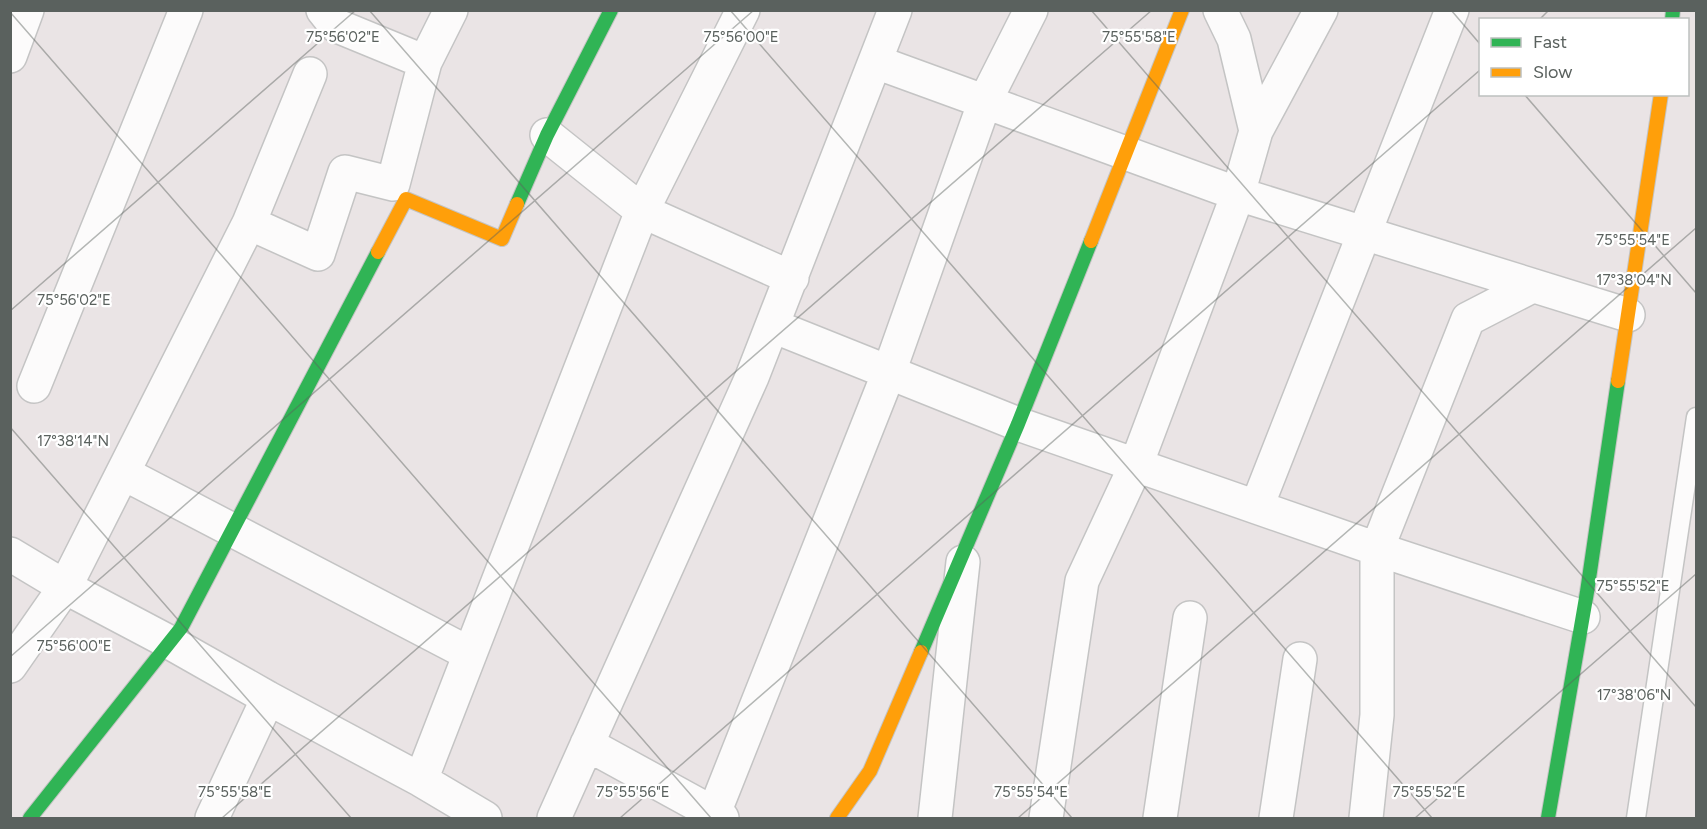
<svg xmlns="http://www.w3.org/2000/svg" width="1707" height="829" font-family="Figtree,sans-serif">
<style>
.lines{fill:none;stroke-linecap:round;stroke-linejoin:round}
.lane-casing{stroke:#c4c4c4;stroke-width:21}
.street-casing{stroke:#c4c4c4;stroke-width:36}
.fast-casing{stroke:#c4c4c3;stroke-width:16}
.slow-casing{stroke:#c4c4c3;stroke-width:16}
.lane{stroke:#fcfbfb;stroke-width:18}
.street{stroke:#fcfbfb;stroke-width:33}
.fast{stroke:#30b455;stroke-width:14}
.slow{stroke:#ff9f0a;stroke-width:14}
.ticks{fill:none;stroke:#5a615e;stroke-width:1.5;stroke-opacity:0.45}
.ticks-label{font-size:15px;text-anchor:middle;fill:#5a615e;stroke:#fff;stroke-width:4.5;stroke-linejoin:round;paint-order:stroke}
</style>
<rect width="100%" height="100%" fill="#eae4e5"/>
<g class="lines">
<defs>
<path id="lane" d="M1636,818L1696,417"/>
<path id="street" d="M323,10L335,25L425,62
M10,56L27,10
M876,62L1238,194L1628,315
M1256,131L1321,10
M547,135L642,211L792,278
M249,223L310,74
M773,326L1018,424L1377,549L1583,617
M34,386L186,10
M123,473L470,654
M1257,506L1452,10
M10,554L65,587L169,642L268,698L421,780L485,818
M10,666L65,587L249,223L318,254L345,172L393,184L425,62L451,10
M587,744L722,818
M421,780L642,211L743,10
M212,818L268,698
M554,818L752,377L895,10
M712,818L889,372L985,101L1031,10
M935,818L963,562
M1046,818L1082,581L1136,465L1238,194L1256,131L1234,39L1220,10
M1160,818L1190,618
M1276,818L1300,659
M1366,818L1377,715V549L1468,319L1532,286"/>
<path id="fast" d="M1672,20L1673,10
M517,204L547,135L611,10
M921,652L1018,424L1091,241
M30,818L181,628L378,252
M1548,818L1587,592L1618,381"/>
<path id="slow" d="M1091,241L1182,10
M378,252L406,199L502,239L517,204
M1618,381L1661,94
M837,818L870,771L921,652"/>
</defs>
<use href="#lane" class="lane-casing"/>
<use href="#street" class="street-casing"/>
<use href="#fast" class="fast-casing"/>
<use href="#slow" class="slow-casing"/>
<use href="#lane" class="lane"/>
<use href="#street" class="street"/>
<use href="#fast" class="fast"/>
<use href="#slow" class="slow"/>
</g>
<path class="ticks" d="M369,10L1072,818M730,10L1432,818M1091,10L1696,707M1451,10L1480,44M10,12L711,818M1539,20L1549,10M1524,94L1696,293M10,311L356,10M10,427L351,818M10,657L754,10M222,818L1152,10M620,818L1480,70M1018,818L1696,228M1415,818L1696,574"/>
<g class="ticks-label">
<text x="343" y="42">75°56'02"E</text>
<text x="741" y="42">75°56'00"E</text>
<text x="1139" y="42">75°55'58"E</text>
<text x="1633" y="245">75°55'54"E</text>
<text x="1634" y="285">17°38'04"N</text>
<text x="74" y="305">75°56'02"E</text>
<text x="73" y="446">17°38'14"N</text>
<text x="1633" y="591">75°55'52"E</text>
<text x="74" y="651">75°56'00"E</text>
<text x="1634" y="700">17°38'06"N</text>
<text x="235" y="797">75°55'58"E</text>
<text x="633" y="797">75°55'56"E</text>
<text x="1031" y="797">75°55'54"E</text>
<text x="1429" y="797">75°55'52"E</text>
</g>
<rect width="1707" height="829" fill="none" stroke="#5a615e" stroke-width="24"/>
<rect x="1479" y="18" width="210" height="78" fill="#ffffff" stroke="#bdc0bf" stroke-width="1.5"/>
<rect x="1491" y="38" width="30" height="9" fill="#30b455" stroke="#bdc0bf" stroke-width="1.5"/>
<text x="1533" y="48" font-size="18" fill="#5a615e">Fast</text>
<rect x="1491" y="68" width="30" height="9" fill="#ff9f0a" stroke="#bdc0bf" stroke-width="1.5"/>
<text x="1533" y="78" font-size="18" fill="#5a615e">Slow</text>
</svg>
